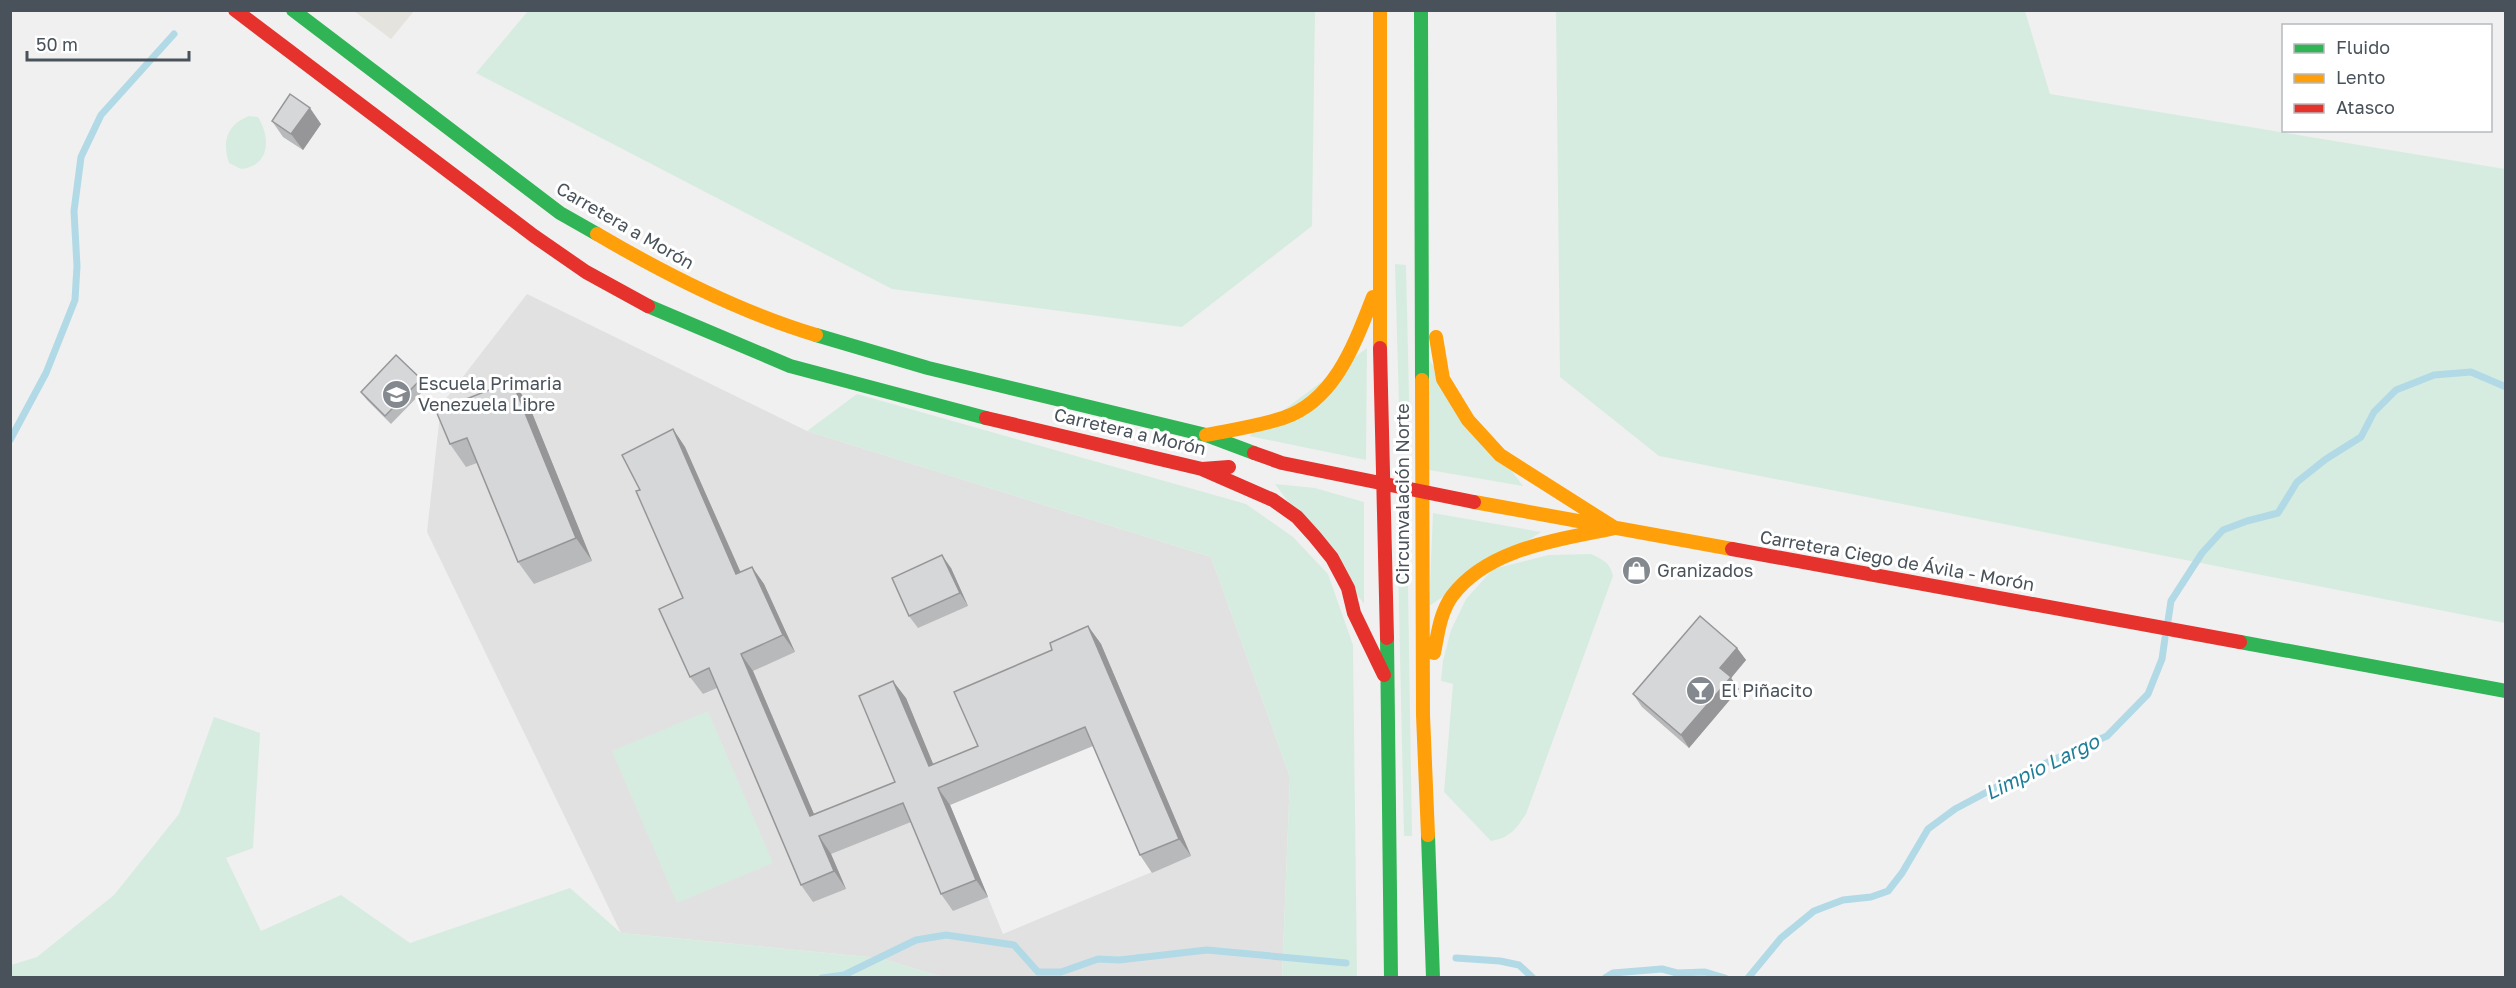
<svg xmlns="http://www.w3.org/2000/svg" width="2516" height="988" font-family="'Golos Text',sans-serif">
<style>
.commercial{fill:#e5e3de}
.education{fill:#e2e1e1;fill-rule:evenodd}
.green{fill:#d7ece0}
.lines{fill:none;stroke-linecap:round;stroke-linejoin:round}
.stream{stroke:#b1dae6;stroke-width:7}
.fast{stroke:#30b455;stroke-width:14}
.slow{stroke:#ff9f0a;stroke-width:14}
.jam{stroke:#e5322d;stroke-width:14}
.wall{fill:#b8b9bb}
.shaded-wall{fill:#969698}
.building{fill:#d6d7d9;stroke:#969698;stroke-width:1.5}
.labels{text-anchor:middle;stroke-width:6;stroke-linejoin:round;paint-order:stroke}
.street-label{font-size:18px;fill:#49525a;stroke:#fff}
.poi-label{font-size:18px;fill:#49525a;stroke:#fff;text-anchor:start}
.water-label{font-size:20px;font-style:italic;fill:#1e7e98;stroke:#fff}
</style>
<rect width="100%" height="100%" fill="#f0f0f0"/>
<path class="commercial" d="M354,11H414L391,39Z"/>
<path class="education" d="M527,294L807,431L1211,557L1290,777L1282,977H943L879,958L621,933L427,532L441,405ZM1097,744L1152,872L1003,934L950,805Z"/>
<path class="green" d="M528,11H1315L1312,226L1182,327L892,289L476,73Z
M1556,11H2025L2050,94L2505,169V623L1659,456L1560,377Z
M249,116L258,117C271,138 270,166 241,169L229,163C222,142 226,125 249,116Z
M1395,264L1406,265L1410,441H1400Z
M1367,348L1366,460L1249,436Z
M1429,360L1523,486L1429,470Z
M857,394L1246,504L1293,537L1328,574L1353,645L1357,977H1282L1290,777L1211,557L807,431Z
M1275,484L1315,488L1364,502V604Z
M1433,513L1541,532L1429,606Z
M1397,521L1407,522L1412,836H1404Z
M1591,554C1603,560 1610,562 1613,576L1526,814C1516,829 1510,838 1491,841L1444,792L1453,684L1441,681L1443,661L1451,630L1466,599L1493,569L1549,555Z
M708,711L773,863L677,903L612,751Z
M214,717L260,733L253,848L226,858L261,931L341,895L410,943L570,888L621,933L879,958L943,977H11V965L37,957L114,895L179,814Z"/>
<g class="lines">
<path class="stream" d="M10,440L46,373L75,300L77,266L74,211L81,157L101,115L174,34
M2168,621L2171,601L2202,553L2223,530L2247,521L2278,513L2297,482L2326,459L2361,437L2374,412L2396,390L2434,375L2471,372L2506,387
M1456,958L1500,961L1519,965L1533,978
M822,978L844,975L916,940L946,935L1014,945L1038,972H1061L1098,959L1119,960L1207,950L1346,963
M1605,978L1613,973L1662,969L1677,973L1705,972L1725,978
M1748,978L1781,938L1814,911L1843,900L1871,897L1888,891L1902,873L1928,829L1955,809L2017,776L2107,736L2148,694L2162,659L2165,638"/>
<path class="fast" d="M293,10L560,213L597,234
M1421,10L1422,380
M648,306L790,366L986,418
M816,335L928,368L1206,435L1254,453
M1387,638L1391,978
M2240,642L2506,691
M1428,835L1433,978"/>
<path class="slow" d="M597,234C665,274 739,312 816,335
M1436,337L1443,379L1468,420L1500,455L1615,528
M1380,348V10
M1422,380L1423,715L1428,835
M1206,435C1231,430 1258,426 1283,418C1335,401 1355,343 1373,297
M1474,502L1732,549
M1434,653C1438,633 1440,613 1452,596C1489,547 1560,540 1615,528"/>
<path class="jam" d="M235,10L534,236L586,272L648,306
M1380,348L1387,638
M986,418L1202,469L1229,467
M1254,453L1282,463L1474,502
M1202,469L1273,500L1297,517L1315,537L1332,558L1348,588L1354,613L1384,675
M1732,549L2240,642"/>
</g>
<path class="wall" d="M272,121L321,124L303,150L283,137Z
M421,379L427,387L391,424L367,400L361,392Z
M528,403L592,561L534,584L518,562L477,463L466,467L450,444Z
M673,429L685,447L740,572L752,567L764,584L795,652L753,671L814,814L895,782L906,698L933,764L978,746L1052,650L1088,626L1101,644L1191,856L1152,873L1140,855L1093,746L950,805L988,897L953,911L941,894L911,822L831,854L846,889L813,902L801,885L717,688L703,694L690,677L683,598L640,490Z
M951,568L968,606L918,628L909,616Z
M1737,648L1746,660L1731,678L1739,689L1689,748L1642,707L1633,694Z"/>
<path class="shaded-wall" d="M310,108L321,124L303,150L291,134Z
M512,381L528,403L592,561L576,538Z
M673,429L685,447L749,591L736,574Z
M942,555L951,568L968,606L960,593Z
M752,567L764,584L795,652L783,635Z
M1088,626L1101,644L1191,856L1179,839Z
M1737,648L1746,660L1731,678L1739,689L1689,748L1681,735L1720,668Z
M741,654L753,671L822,833L810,816Z
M893,681L906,698L941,783L929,766Z
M938,788L950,805L988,897L976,880Z
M819,836L831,854L846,889L834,871Z"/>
<path class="building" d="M290,94L310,108L291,134L272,121Z
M396,355L421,379L385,416L361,392Z
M512,381L576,538L518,562L467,438L450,444L436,411Z
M673,429L736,574L752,567L783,635L741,654L810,816L895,782L859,696L893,681L929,766L978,746L954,692L1052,650L1050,643L1088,626L1179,839L1140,855L1085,727L938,788L976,880L941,894L903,803L819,836L834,871L801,885L709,668L690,677L659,609L683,598L636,491L640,490L622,455Z
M942,555L960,593L909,616L892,578Z
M1700,616L1737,648L1720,668L1731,677L1681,735L1633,694Z"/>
<defs>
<symbol id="school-disc" viewBox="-11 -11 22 22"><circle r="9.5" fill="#83898e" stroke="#fff"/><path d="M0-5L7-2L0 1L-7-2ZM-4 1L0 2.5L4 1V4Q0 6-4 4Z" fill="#fff"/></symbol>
<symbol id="shop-disc" viewBox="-11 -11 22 22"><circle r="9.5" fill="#83898e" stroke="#fff"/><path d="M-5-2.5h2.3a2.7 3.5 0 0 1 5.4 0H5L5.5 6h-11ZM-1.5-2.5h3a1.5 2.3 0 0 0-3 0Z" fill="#fff"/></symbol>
<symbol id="bar-disc" viewBox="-11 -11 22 22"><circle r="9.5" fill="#83898e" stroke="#fff"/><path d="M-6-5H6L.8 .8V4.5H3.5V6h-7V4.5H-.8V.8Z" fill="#fff"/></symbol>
</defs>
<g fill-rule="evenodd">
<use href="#school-disc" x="380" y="378" width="33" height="33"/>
<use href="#shop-disc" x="1620" y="554" width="33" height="33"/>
<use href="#bar-disc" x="1684" y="674" width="33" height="33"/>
</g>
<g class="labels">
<g class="street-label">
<text transform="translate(625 226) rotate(30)" y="6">Carretera a Morón</text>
<text transform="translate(1130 432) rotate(13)" y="6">Carretera a Morón</text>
<text transform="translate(1403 494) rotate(-90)" y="6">Circunvalación Norte</text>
<text transform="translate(1897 561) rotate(10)" y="6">Carretera Ciego de Ávila - Morón</text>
</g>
<g class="poi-label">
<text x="418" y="390">Escuela Primaria<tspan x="418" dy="21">Venezuela Libre</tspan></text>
<text x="1657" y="577">Granizados</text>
<text x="1721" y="697">El Piñacito</text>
</g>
<g class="water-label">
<text transform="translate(2042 767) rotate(-26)" y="7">Limpio Largo</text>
</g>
</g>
<rect width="2516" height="988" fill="none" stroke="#49525a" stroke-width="24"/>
<rect x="2282" y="24" width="210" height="108" fill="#ffffff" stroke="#b6babd" stroke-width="1.5"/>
<rect x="2294" y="44" width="30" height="9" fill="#30b455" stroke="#b6babd" stroke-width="1.5"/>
<text x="2336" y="54" font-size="18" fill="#49525a">Fluido</text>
<rect x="2294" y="74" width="30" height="9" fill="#ff9f0a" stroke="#b6babd" stroke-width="1.5"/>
<text x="2336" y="84" font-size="18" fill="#49525a">Lento</text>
<rect x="2294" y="104" width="30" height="9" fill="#e5322d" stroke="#b6babd" stroke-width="1.5"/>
<text x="2336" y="114" font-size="18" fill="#49525a">Atasco</text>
<path d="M27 51v9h162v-9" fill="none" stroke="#49525a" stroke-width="3"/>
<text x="36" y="51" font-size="18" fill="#49525a" stroke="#ffffff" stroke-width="4.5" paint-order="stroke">50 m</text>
</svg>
